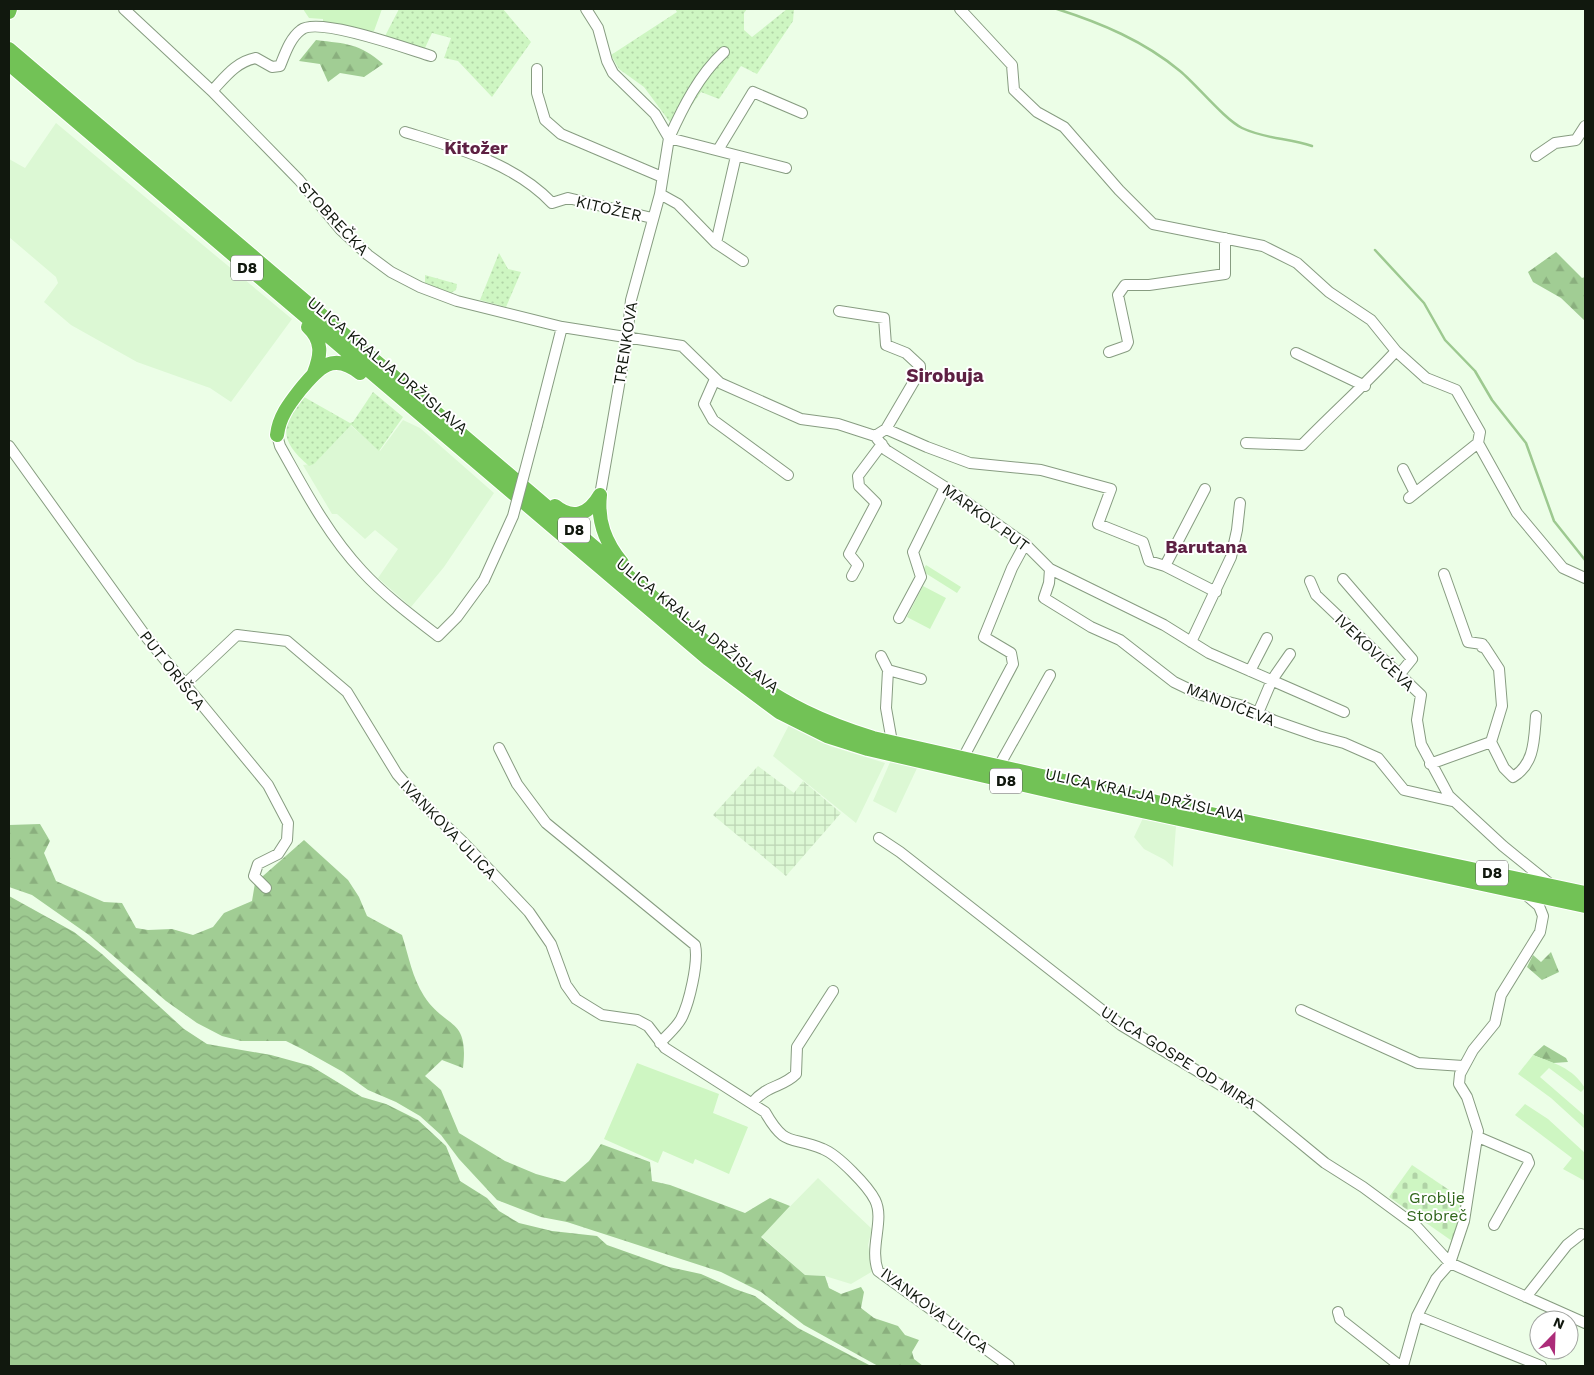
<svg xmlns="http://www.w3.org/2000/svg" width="1594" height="1375" font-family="'Work Sans',sans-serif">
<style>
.built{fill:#dcf8d4}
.industrial{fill:url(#industrial-grid)}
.grass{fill:url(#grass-dots)}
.forest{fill:url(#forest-firs)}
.cemetery{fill:url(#cemetery-stones)}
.green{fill:#cef6c2}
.water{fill:url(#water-waves)}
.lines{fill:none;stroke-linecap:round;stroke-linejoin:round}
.stream{stroke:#9dc990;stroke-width:2.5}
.minor-casing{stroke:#879c81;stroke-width:12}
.highway-casing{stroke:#fff;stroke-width:16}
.minor{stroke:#fff;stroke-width:10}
.highway{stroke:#72c256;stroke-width:14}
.minor-bridge-casing{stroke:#879c81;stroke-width:12;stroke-linecap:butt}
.minor-bridge{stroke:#fff;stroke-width:10}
.labels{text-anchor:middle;stroke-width:4;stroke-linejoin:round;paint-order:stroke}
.shield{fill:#fff;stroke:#585d56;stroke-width:1}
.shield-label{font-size:15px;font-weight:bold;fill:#11180e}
.street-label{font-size:16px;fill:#11180e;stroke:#fff}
.park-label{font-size:16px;fill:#30661b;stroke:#fff}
.neighbourhood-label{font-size:18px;font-weight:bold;fill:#5e2043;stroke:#fff}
.quarter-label{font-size:19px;font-weight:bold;fill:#5e2043;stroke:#fff}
</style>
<defs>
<pattern id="industrial-grid" width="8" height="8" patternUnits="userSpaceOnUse" patternTransform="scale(1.25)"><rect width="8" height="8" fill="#dcf8d4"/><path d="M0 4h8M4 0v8" fill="none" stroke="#bcd4b5"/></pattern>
<pattern id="grass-dots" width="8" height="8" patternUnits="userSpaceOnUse" patternTransform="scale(1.25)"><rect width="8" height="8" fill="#cef6c2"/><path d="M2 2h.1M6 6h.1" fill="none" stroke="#b0d2a6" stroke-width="1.8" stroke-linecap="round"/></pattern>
<pattern id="forest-firs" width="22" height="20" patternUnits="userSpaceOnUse" patternTransform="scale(1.25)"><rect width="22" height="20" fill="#a1cd94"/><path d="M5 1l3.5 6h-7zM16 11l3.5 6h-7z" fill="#8aaf7e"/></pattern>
<pattern id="cemetery-stones" width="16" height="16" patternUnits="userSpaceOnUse" patternTransform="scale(1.25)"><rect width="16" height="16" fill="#cef6c2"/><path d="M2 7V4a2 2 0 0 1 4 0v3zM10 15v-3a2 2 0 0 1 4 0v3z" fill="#b0d2a6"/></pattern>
<pattern id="water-waves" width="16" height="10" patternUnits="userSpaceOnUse" patternTransform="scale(1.25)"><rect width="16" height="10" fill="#9dc990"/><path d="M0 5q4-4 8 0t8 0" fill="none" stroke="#86ac7b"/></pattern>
</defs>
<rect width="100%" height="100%" fill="#ecfee7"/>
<path class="built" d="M56,123L292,319L231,402L210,388L137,362L71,325L44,302L58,283L56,277L9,237V159L25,168Z
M403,420L420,428L494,493L444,567L411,607L378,578L398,549L375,530L365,539L337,514H332L303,465L312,464L349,424L380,451Z
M789,725L830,746L885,763L856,823L773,756Z
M891,760L918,766L896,813L873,801Z
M1143,818L1176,826L1173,867L1165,860L1144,849L1134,837Z
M818,1178L872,1229L868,1245L873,1271L851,1284L825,1276L805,1275L761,1236Z"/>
<path class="industrial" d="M758,766L794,793L803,781L841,813L786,876L713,815Z"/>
<path class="grass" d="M399,9H503L531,42L492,97L458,61L444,58L451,38L432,33L424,50L384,38Z
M675,9H747L744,13V30L752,37L787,9H794L793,21L757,74L741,66L719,99L701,92L675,129L644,87L619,69L611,55L677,12Z
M499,253L508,269L521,272L506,307L480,300Z
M425,275L457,284L456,290L451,293L425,283Z
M373,392L403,417L379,451L351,425L314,464L309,466C279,440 280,426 304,397L350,423L353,422Z"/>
<path class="forest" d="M316,40C347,44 359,43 383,64L364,77L340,73L328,82L320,64L299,61Z
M1556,252L1582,278L1585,277V321L1561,298L1533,282L1528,272Z
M40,824L50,841L44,853L56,881L104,902L122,903L136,928L148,930L172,929L193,935L213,927L224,913L252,901L255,883L304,840L348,880L359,897L367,916L402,935C409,957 412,977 424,996C446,1030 469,1016 463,1068L442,1060L425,1076L441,1090L459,1133L505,1161L536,1174L565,1182L589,1161L601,1144L650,1162L652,1181L670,1185L745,1213L770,1198L790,1206L761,1237L805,1275L825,1276L829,1288L841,1294L861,1287L864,1292L861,1308L874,1318L898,1326L905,1335L919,1340L912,1352L914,1359L923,1366H878L804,1325L761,1292L721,1272L567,1222L541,1217L497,1200L459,1159L441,1135L420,1116L396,1102L368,1090L343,1072L302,1049L286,1041H241L222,1036L197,1023L166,1001L89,935L32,895L9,887V825Z
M1551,952L1559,972L1542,980L1527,967L1533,955L1541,962Z
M1544,1045L1566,1058L1568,1062L1553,1063L1533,1055Z"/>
<path class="cemetery" d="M1412,1165L1464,1200L1452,1241L1389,1197Z"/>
<path class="green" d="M303,9H382L374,31L368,33L323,26V19L309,18Z
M926,565L961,587L957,593L922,571Z
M923,586L946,598L930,629L907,617Z
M1533,1055C1554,1063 1573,1068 1585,1088L1581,1092L1549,1068L1540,1077L1585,1116V1129L1551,1098L1518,1074Z
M637,1063L719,1094L713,1113L748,1127L729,1174L695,1159L693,1164L663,1151L658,1163L604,1139Z
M1525,1104L1548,1119L1585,1153V1181L1563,1169L1572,1158L1515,1115Z"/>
<path class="water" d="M9,896L74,932L102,954L184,1029L207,1044L271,1055L311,1066L362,1097L386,1104L418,1120L446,1146L460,1181L487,1198L499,1211L519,1223L552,1231L597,1236L607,1245L669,1267L701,1274L735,1289L755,1296L798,1328L871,1366H9Z"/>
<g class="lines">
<path class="stream" d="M1057,9C1101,23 1144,41 1180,71C1197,85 1224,119 1242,128C1265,139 1288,138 1312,146
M1375,250L1424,303L1445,340L1475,371L1492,400L1526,443L1554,521L1585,560"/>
<defs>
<path id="minor" d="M124,9L212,91L299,180L340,229L368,255L391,272L420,287L457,301L562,327L682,346L720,383L801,419L838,424L875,436L886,450L945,487L1025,544L1050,569L1164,625L1209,653L1344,712
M586,9L598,28L607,61L613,73L655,114L669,138L660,194L631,300L627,339L600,495
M960,9L1012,65L1014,90L1037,112L1064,127L1119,190L1153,224L1263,246L1297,263L1329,292L1371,320L1396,351L1426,378L1456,390L1480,432L1478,443L1517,513L1563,568L1585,578
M724,52C699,75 683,107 669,138L786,168
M537,69V93L545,120L561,134L662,177
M212,91C226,76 236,62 256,58L272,67L280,66C285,54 290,38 301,30C318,16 408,49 431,56
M405,132C457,148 514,163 552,203L568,198L652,218
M718,150L753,92L802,113
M1536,156L1555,143L1576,140L1585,126
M660,194L678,204L716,243L743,261
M716,243L736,156
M839,311L884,318L886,345L906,353L920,366V371L886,429
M1109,352L1126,346L1128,342L1118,295L1125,285H1149L1225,274V238
M1296,353L1365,386
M715,379L704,404L713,420L788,475
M537,425L562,327
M277,435L280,446C304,489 328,535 362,571C384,595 412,616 438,636L457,617L484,580
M875,436L886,429L927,447L970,463L1041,470L1111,489L1098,524L1143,542L1149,561L1165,566L1216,592
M1246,443L1302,445C1333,413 1366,384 1396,351
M9,446L147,638L268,785L288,823L287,840L278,854L258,864L254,876L266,888
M1403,469L1415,493
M1409,498L1478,443
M1165,566L1205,489
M1050,569L1049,583L1044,598L1091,627L1120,640L1174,682L1201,695L1240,705L1275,721L1318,736L1344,743L1378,758L1404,790L1452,801
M1444,574L1468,642L1482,644V647L1484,646L1499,669L1502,706L1491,742
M852,576L858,565L849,554L876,503L859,486L858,476L882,444
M1343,579L1412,659L1399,675
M1310,581L1316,595L1421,695L1417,720L1421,744L1449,796L1503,846L1550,884
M899,618L921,577L913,552L945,487
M1191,642L1231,557L1237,530L1240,503
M881,656L888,670L921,679
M888,670L886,708L892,742
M1250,671L1267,638
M184,685L237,635L287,641L347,692L397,774L424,805L463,842L529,912L551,944L566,985L576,999L602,1015L637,1020L648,1026L665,1048L765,1112C786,1149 791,1135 823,1149C838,1155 868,1186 875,1200C885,1220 869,1247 878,1271L1009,1366
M1258,713L1272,680L1290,654
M1491,742L1504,768L1513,777C1535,764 1534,739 1536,716
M499,748L517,784L546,823L695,945C699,962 689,1004 681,1019C676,1028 667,1035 660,1043
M963,758L1013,664L1011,653L984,637L1012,568L1025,544
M1430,764L1491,742
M999,766L1050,675
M879,838L900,852L1121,1025L1257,1107L1325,1163L1363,1187L1416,1226L1450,1263L1585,1323
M1301,1010L1418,1063L1463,1066
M752,1103C768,1084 782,1088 796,1074L797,1047L833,991
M1478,1137L1527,1158L1529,1163L1494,1225
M1526,1297L1567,1245L1581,1234
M1338,1312L1340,1319L1400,1366
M1417,1316L1541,1366
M1403,1366L1417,1316L1436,1279L1450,1263L1464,1221L1478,1131L1467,1097L1459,1084L1460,1074L1473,1050L1495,1023L1501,995L1540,932L1543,916L1539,906L1525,894"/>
<path id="highway" d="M9,12L10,9
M9,49L742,673C786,705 822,722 873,738L1192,810L1585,893
M9,64L708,659L779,712L827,736L868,749L1072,796L1585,906
M308,327C323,341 321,355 314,373
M277,435C279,417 289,404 300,390C318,368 333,351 360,373
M600,495C597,521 605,542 622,563
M555,506C573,521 589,514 600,495"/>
</defs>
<use href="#minor" class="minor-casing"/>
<use href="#highway" class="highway-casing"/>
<use href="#minor" class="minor"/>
<use href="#highway" class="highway"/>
<defs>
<path id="minor-bridge" d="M484,580L513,516L537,425"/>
</defs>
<use href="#minor-bridge" class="minor-bridge-casing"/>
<use href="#minor-bridge" class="minor-bridge"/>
</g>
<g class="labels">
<g class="shield">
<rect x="231" y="255.5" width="32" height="25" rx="4"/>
<rect x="558" y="517.5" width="32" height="25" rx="4"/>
<rect x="990" y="768.5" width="32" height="25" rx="4"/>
<rect x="1476" y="860.5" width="32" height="25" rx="4"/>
</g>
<g class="shield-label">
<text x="247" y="273">D8</text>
<text x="574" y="535">D8</text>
<text x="1006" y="786">D8</text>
<text x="1492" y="878">D8</text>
</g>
<g class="street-label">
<text transform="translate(609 208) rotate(13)" y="6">KITOŽER</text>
<text transform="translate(334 218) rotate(47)" y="6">STOBREČKA</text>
<text transform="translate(625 343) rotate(-81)" y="6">TRENKOVA</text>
<text transform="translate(388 365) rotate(40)" y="6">ULICA KRALJA DRŽISLAVA</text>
<text transform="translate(986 517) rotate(36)" y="6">MARKOV PUT</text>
<text transform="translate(698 625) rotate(39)" y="6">ULICA KRALJA DRŽISLAVA</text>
<text transform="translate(1375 652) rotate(44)" y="6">IVEKOVIĆEVA</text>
<text transform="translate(173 670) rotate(52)" y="6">PUT ORIŠCA</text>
<text transform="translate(1231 704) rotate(21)" y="6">MANDIĆEVA</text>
<text transform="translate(1145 794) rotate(12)" y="6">ULICA KRALJA DRŽISLAVA</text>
<text transform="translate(449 829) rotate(46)" y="6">IVANKOVA ULICA</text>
<text transform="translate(1179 1057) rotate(32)" y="6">ULICA GOSPE OD MIRA</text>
<text transform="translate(935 1310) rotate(37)" y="6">IVANKOVA ULICA</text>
</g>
<g class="park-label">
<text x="1437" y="1203">Groblje<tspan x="1437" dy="18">Stobreč</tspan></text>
</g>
<g class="neighbourhood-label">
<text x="476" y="154">Kitožer</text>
<text x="1206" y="553">Barutana</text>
</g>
<g class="quarter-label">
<text x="945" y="382">Sirobuja</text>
</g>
</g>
<rect width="1594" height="1375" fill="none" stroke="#11180e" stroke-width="20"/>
<g transform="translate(1554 1335) rotate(23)"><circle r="24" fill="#ffffff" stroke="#a0a39f"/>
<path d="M0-4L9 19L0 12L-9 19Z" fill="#ac2c79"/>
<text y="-8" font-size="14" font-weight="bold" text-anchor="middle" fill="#11180e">N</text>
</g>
</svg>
